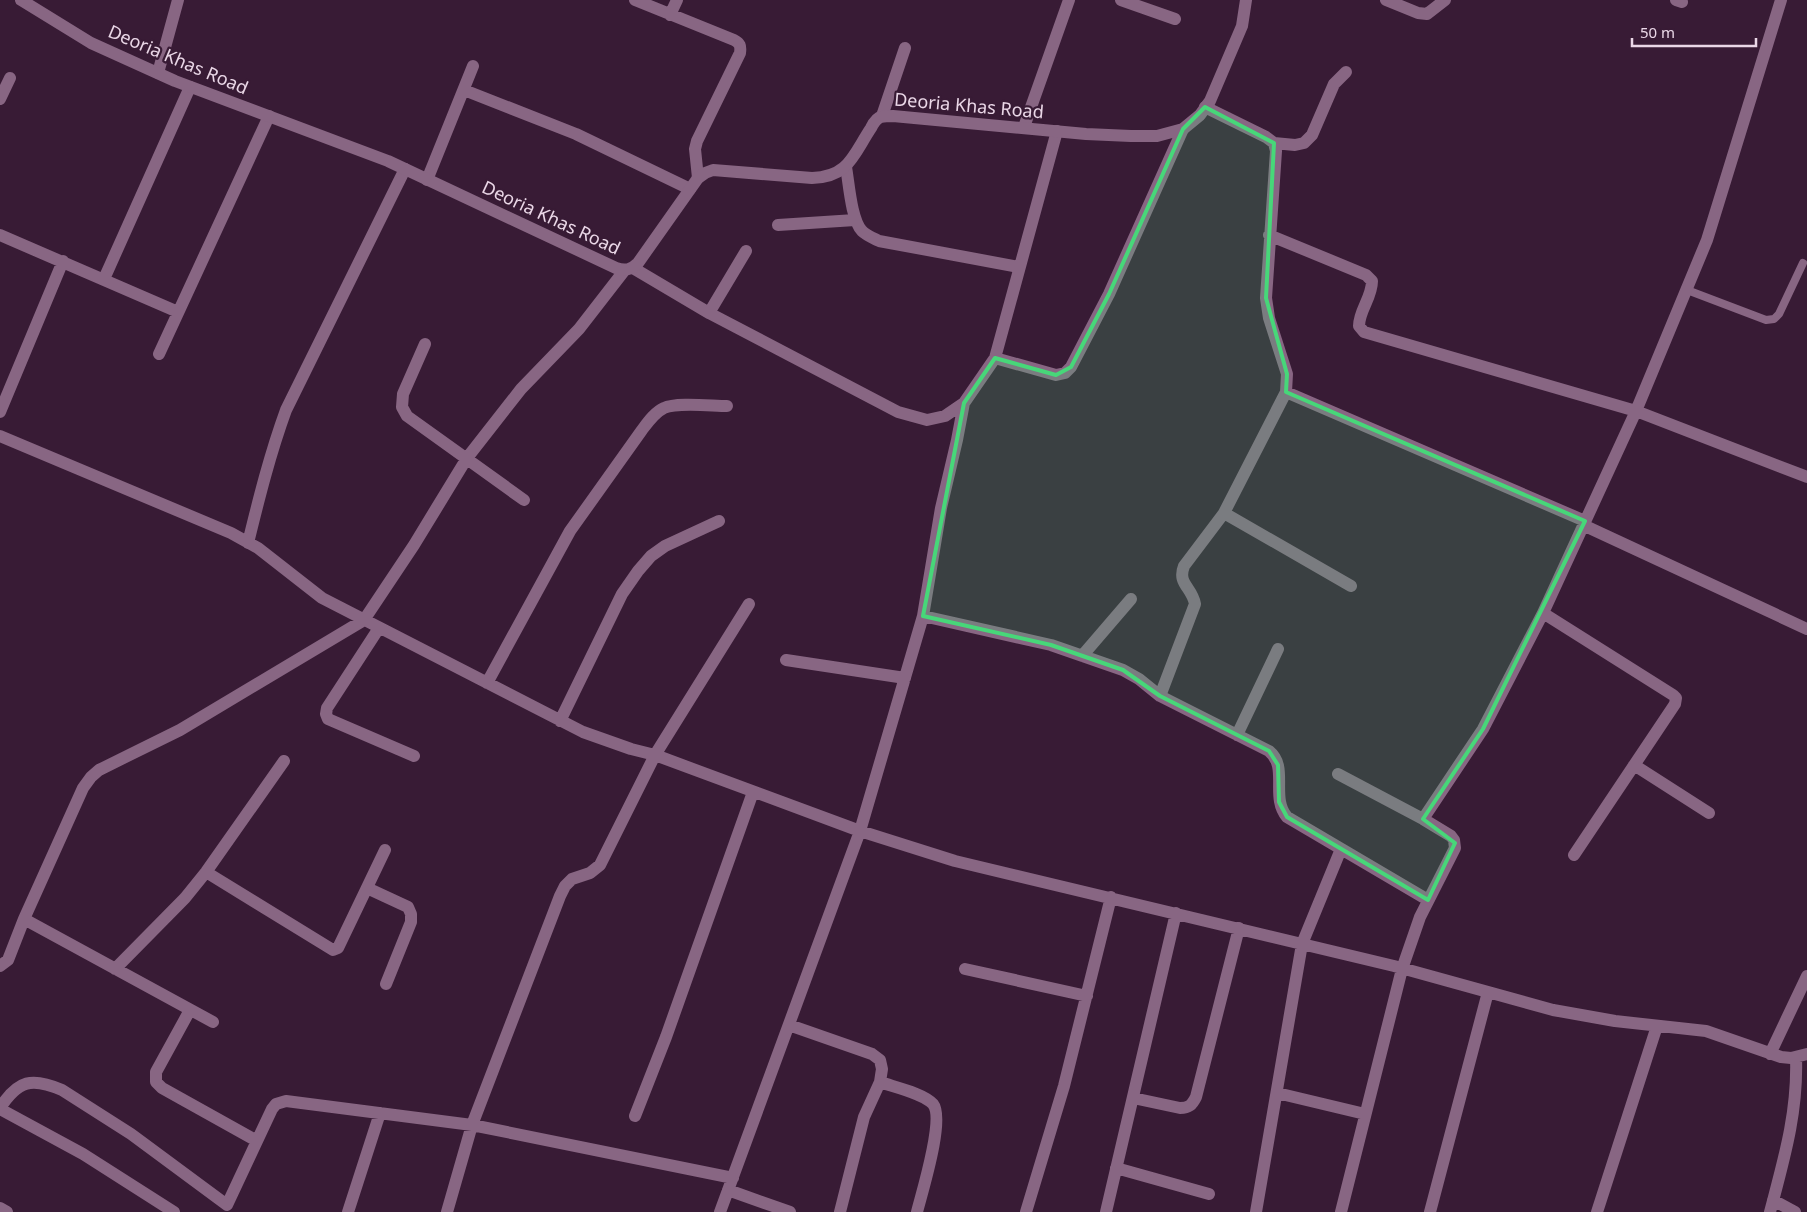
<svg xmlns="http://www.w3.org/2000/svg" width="1807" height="1212" font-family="'Noto Sans',sans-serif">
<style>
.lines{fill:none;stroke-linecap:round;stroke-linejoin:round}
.lane{stroke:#886683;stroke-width:8}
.street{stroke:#886683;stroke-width:12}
.secondary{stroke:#886683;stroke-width:12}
.marked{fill:#47d779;fill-opacity:0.2;stroke:#47d779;stroke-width:4;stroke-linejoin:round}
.labels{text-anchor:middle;stroke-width:4.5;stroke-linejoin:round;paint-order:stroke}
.street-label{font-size:18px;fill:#ead7e7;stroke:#381b35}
</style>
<rect width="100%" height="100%" fill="#381b35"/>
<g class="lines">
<path class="lane" d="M1687,290L1766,320L1774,319L1779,314L1803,263"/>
<path class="street" d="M635,0L734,40C740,43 741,46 740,53L697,141L695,149L698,178
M1121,0L1175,19
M1386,0L1418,13L1427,14L1445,0
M1676,0L1682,2
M670,15L677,0
M158,73L178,0
M464,90L576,134L690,189
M0,99L10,78
M1205,107L1266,137L1274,143L1295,145L1304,143L1312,135L1334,84L1346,72
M882,116L905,48
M1024,127L1069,0
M846,167C849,183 851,219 862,231C866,235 873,238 879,241L1019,267
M427,180L473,66
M778,225L855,220
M0,235L178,312
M1269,235L1366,275L1372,281C1372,298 1359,310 1359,326L1364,332L1636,411L1807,477
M633,268L709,313L898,412L927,420L945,416L964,403L995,358L1057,131
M104,279L190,87
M709,313L746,251
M425,344L403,394L402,407L407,416L524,500
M159,354L269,116
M995,358L1056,375L1065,373L1071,367L1109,294L1183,129
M1286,392L1585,521
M0,412L63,261
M0,436L231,533L258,548L322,598L583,732L631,749L655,755L860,831L955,861L1394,966L1553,1010L1615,1021L1706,1031L1781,1057L1791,1058L1807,1054
M1224,513L1351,586
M1583,525L1807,629
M248,543C259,498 270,454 286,410L405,169
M1543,613L1673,695L1676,698L1675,704L1574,855
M923,616L1051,645L1123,670L1139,679L1160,696L1269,751C1289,767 1270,797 1287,817L1428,900
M379,628L327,708L326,714L328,719L414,756
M1082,656L1131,599
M786,660L905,678
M487,683L570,531L642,430C648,422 655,412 664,408C676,402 712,406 727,406
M1160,696L1195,604C1192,587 1177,584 1184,566L1224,513L1286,392L1287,374L1269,318L1266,298L1276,151L1274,143
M560,721L622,594L638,571L651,556L665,546L719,521
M1237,735L1278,649
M1634,765L1709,813
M1338,774L1423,819L1451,836L1454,840L1455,848L1420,917L1402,969L1341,1212
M1423,819L1483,729L1543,613L1636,411L1707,240L1781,0
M206,872L333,950L338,948L385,850
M367,888L408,907L411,914V922L386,984
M24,919L213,1022
M0,966L8,960L24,919L83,788L91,777L99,770L180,730L364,620L414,545L467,458L521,389L579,329L624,271
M115,969L185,898L206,872L284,761
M965,969L1087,996
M190,1010L156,1072V1082L162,1088L257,1141
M789,1025L872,1054L880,1060L882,1069L880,1082L864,1117L840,1212
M1770,1054L1807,976
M880,1082C894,1087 923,1093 933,1104C945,1119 922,1192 917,1212
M1277,1093L1365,1114
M1133,1098L1180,1108C1189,1108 1192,1105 1196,1097L1239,928
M0,1108C18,1080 32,1077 62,1090L131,1134L227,1205L272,1109L276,1104L286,1101L472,1125L733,1178
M0,1109L83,1154L174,1212
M635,1116L666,1037L753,792
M1116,1168L1209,1194
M728,1190L790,1212
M1773,1200L1795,1212
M0,1208L7,1212
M348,1212L380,1113
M447,1212L472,1125L560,896L565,886L572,879L590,873L600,865L655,755L749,604
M720,1212L860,831L923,616L941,508L957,440L964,403
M1026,1212L1064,1086L1111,897
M1106,1212L1176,913
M1256,1212L1302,944L1341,849
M1430,1212L1488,992
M1597,1212L1657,1026
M1770,1212C1784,1159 1798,1112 1796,1057"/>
<path class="secondary" d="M21,0L91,43L175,81L388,161L616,268C625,271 631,270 638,263L698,178L705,173L713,170L812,178C849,177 853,155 871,128C873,124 876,118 881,117C885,116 889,116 893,116L1086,134L1131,136H1157L1183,129L1200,115L1210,101L1242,26L1246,0"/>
</g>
<path class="marked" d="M1205,107L1274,143L1266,298L1287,374L1286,392L1585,521L1483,729L1423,819L1455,843L1428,900L1287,817L1279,802L1278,765L1269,751L1160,696L1123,670L1051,645L923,616L964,403L995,358L1056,375L1071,367L1109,294L1183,129Z"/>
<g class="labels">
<g class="street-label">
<text transform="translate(178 60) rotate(23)" y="6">Deoria Khas Road</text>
<text transform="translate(969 106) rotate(5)" y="6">Deoria Khas Road</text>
<text transform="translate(551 218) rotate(25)" y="6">Deoria Khas Road</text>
</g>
</g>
<path d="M1632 38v8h124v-8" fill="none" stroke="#ead7e7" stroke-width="2.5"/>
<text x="1640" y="38" font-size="15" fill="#ead7e7" stroke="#381b35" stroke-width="4" paint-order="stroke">50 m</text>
</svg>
